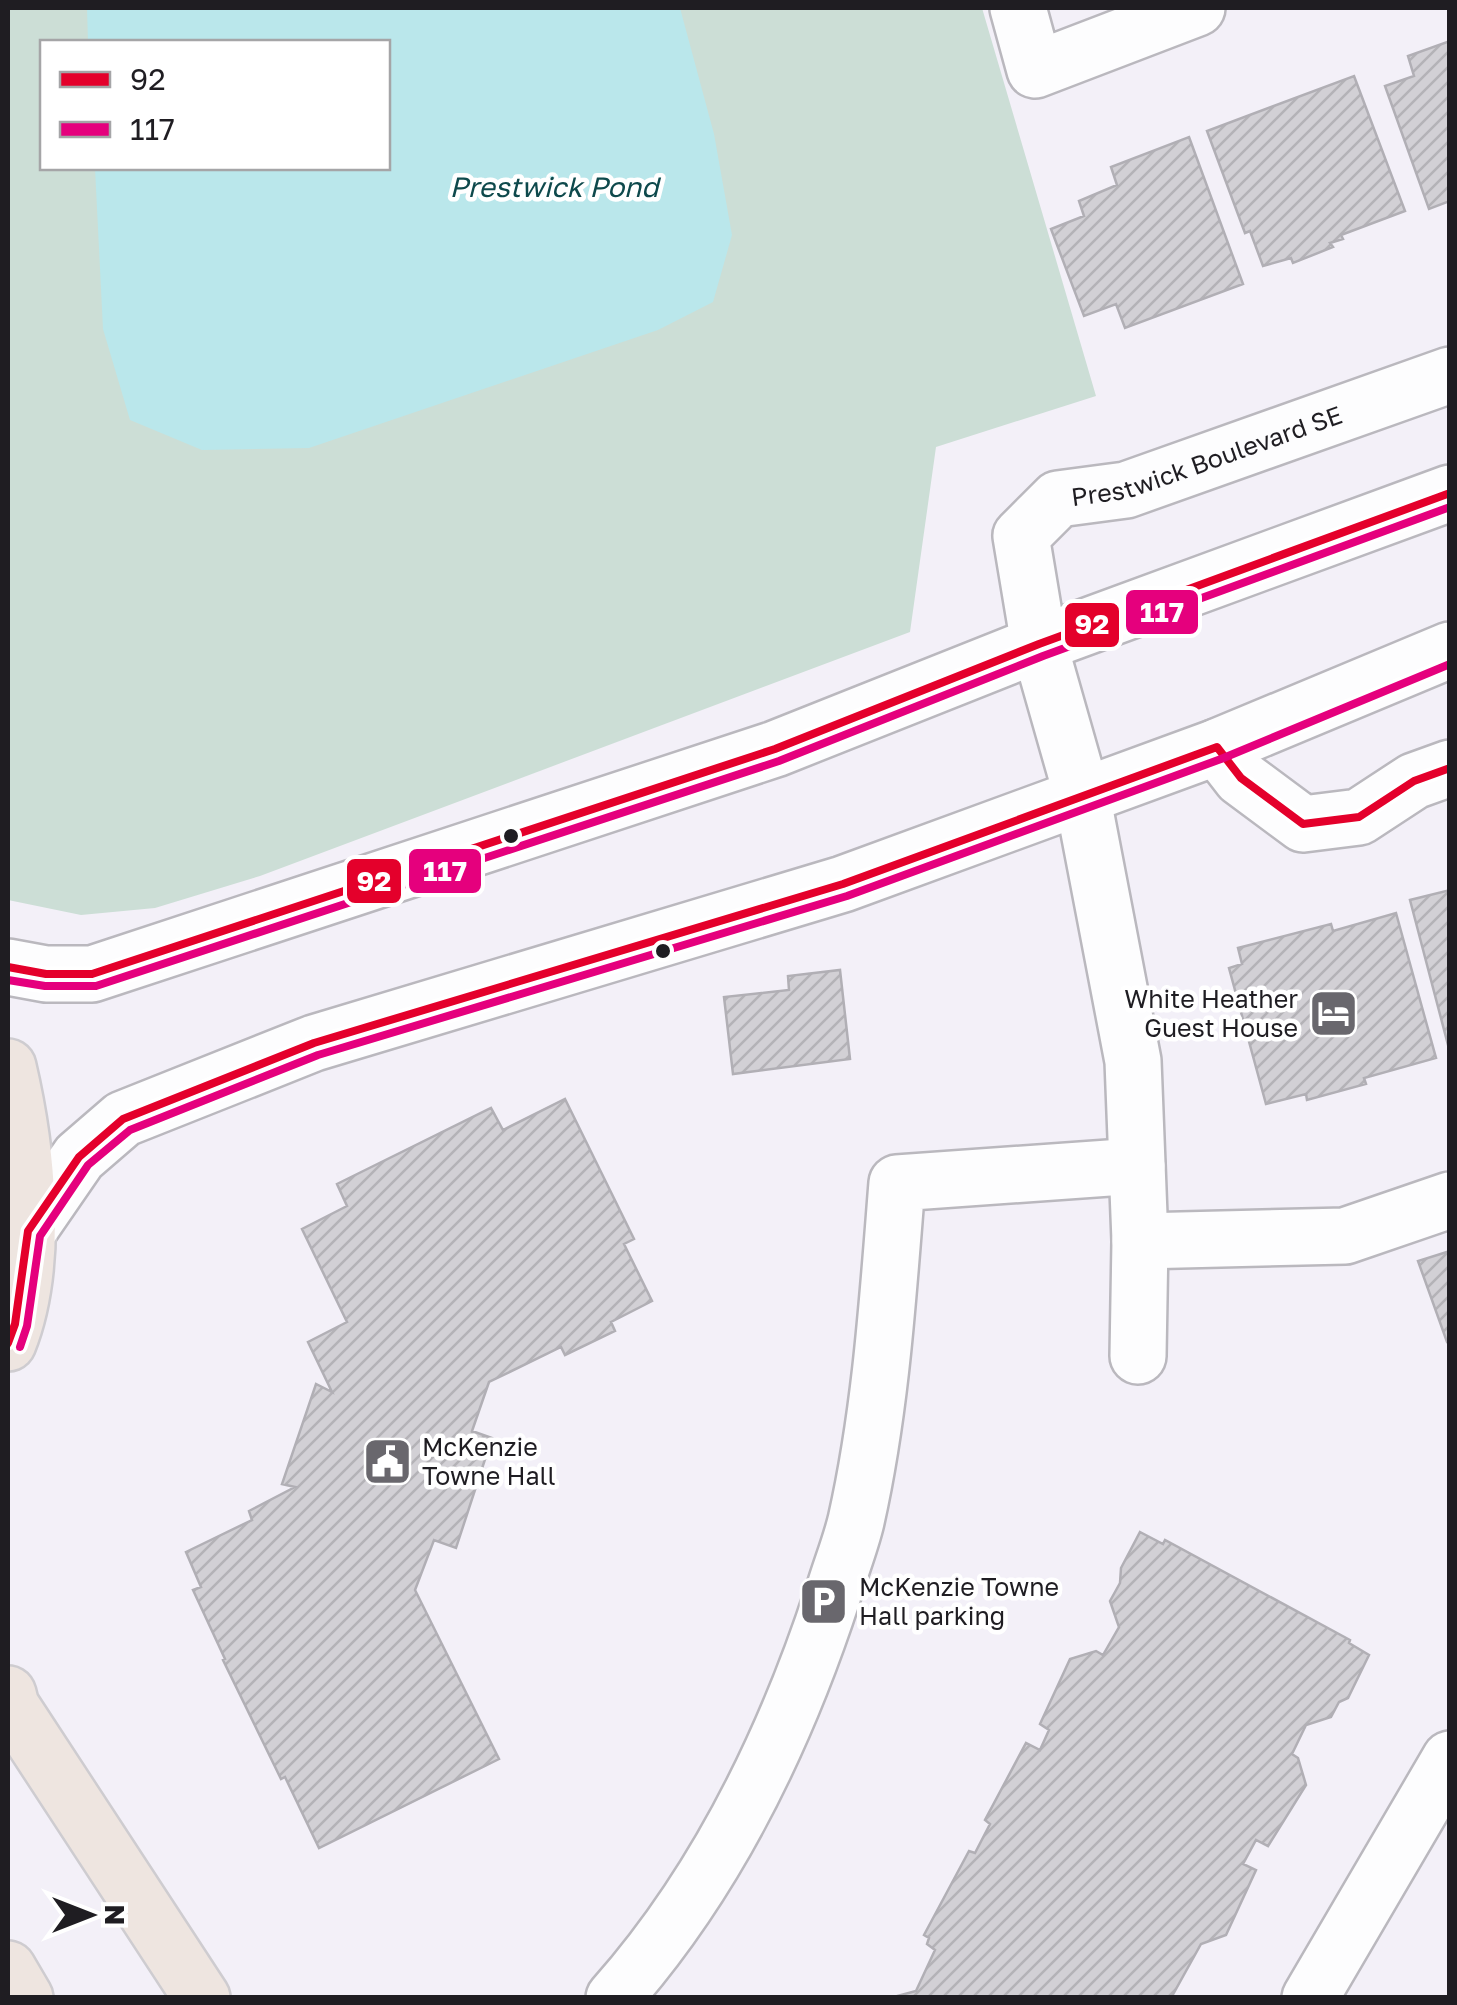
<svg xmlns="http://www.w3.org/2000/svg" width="1457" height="2005" font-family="'Golos Text',sans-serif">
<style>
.park{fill:#ccded6;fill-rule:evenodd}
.water{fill:#bae7eb}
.building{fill:url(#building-hatch);stroke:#b1afb5;stroke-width:2.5}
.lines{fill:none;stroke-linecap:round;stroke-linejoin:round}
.minor-casing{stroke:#bab8be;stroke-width:60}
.major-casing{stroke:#ceccd0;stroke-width:60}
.minor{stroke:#fdfdfe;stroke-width:55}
.major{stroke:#eee5e0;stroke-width:55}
.bus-1-casing{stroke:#fff;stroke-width:15}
.bus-2-casing{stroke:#fff;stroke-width:15}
.bus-1{stroke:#e4002b;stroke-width:8}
.bus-2{stroke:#e5007d;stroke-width:8}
.bus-dot{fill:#1f1d22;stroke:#fff;stroke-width:4}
.labels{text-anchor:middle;stroke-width:9;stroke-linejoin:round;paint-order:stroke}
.street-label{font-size:25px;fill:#1f1d22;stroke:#fff}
.poi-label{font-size:25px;fill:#1f1d22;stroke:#fff;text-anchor:start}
.water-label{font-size:28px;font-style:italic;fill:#0e494c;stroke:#fff}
.line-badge{stroke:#fff;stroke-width:4}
.badge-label{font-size:28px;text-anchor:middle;font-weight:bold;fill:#fff}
</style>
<defs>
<pattern id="building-hatch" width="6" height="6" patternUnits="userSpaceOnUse" patternTransform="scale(2.5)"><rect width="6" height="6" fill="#d2d0d5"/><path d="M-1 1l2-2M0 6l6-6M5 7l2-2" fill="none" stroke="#b4b2b7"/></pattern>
</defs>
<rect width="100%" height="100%" fill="#f3f0f8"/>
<path class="park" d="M8,8H982L1096,396L936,447L910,632L260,876L155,908L81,915L8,900ZM42,42H388V168H42Z"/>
<path class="water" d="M87,8H680L714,134L732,235L713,302L658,330L309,448L202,450L130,420L103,329L95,168H388V42H88Z"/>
<path class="building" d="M1450,41V201L1429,209L1385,86L1414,76L1408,56Z
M1354,76L1405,211L1341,235L1343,239L1330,243L1333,247L1293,263L1291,258L1263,266L1250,231L1245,233L1207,131Z
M1189,137L1243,284L1125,328L1116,304L1084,316L1051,229L1084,216L1079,201L1117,185L1111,167Z
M1450,890V1044L1448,1045L1410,900Z
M1396,913L1436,1058L1364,1078L1366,1084L1307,1100L1306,1094L1266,1104L1229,968L1242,964L1238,948L1331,924L1333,931Z
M840,970L850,1059L733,1074L724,997L789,990L788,976Z
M565,1099L634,1239L624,1244L652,1301L611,1322L615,1331L565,1355L561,1347L489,1382L472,1431L492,1438L456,1548L434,1540L415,1590L499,1759L319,1848L285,1777L281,1779L223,1660L225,1659L193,1590L201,1587L186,1552L252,1520L249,1511L295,1487L282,1484L316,1384L332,1392L308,1342L347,1322L302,1229L347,1206L337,1184L491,1108L503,1130Z
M1450,1251V1341L1447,1342L1418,1261Z
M1140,1532L1163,1544L1165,1540L1350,1640L1349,1643L1369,1655L1348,1698L1339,1702L1331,1717L1306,1725L1292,1754L1298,1758L1306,1785L1268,1846L1256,1840L1243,1864L1256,1870L1226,1935L1201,1944L1171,1998H890L916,1991L935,1950L927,1944L929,1938L924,1935L969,1851L975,1853L990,1824L985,1820L1026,1743L1040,1750L1049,1730L1040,1724L1070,1659L1096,1651L1103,1655L1119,1627L1110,1601L1120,1583L1121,1568Z"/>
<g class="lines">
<defs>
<g id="minor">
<path d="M1018,8L1035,70L1197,8"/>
<path d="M1217,747L1241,778L1303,824L1359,817L1414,781L1450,768"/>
<path d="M8,967L46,974H92L775,749L1039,644L1450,493"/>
<path d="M28,1231L79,1157L123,1119L314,1043L843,884L1217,747L1450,650"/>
<path d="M1140,1241L1345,1236L1450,1200"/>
<path id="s1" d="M1138,1356L1140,1241L1133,1061L1082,795L1039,644L1021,536L1058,499L1126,490L1450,375"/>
<path d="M614,1998C716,1883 786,1738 833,1594C840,1570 850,1546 856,1521C881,1410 888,1296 897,1183L1137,1166"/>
<path d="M1310,1998L1450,1759"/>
</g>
<path id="major" d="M8,1067C27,1148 40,1264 8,1343
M8,1694L11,1706L202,1998
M8,1969L25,1998"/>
</defs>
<use href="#minor" class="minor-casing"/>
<use href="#major" class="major-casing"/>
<use href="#minor" class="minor"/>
<use href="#major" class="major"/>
<defs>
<path id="bus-1" d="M8,967L46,974H92L775,749L1039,644L1450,493
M8,1343L15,1324L28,1231L79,1157L123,1119L314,1043L843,884L1217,747L1241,778L1303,824L1359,817L1414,781L1450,768"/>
<path id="bus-2" d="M8,980L45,986H96L779,761L1043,656L1450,507
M20,1347L27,1326L40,1236L88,1165L130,1130L318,1055L847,896L1221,759L1450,664"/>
</defs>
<use href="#bus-1" class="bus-1-casing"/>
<use href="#bus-2" class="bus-2-casing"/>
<use href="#bus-1" class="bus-1"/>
<use href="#bus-2" class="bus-2"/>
</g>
<defs>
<symbol id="hotel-square" viewBox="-11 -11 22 22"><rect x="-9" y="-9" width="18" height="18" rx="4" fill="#69676d" stroke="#fff"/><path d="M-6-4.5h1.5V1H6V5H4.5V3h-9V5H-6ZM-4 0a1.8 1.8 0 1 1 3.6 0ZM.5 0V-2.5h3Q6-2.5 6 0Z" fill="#fff"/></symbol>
<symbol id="civic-square" viewBox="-11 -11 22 22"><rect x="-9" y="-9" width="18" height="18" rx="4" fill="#69676d" stroke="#fff"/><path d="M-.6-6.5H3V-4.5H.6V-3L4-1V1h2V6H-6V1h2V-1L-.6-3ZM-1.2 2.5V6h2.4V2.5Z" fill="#fff"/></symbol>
<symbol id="parking-square" viewBox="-11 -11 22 22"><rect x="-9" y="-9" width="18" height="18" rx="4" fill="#69676d" stroke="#fff"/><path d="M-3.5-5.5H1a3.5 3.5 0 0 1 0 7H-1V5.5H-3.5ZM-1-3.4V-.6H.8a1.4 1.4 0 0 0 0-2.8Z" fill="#fff"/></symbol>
</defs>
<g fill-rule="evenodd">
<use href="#hotel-square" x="1306" y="986" width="55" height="55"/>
<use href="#civic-square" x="360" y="1434" width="55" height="55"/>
<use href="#parking-square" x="796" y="1574" width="55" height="55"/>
</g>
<g class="bus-dot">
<circle cx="511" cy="836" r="9"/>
<circle cx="663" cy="951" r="9"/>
</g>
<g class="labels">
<g class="street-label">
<text dy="9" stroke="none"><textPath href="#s1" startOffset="1040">Prestwick Boulevard SE</textPath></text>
</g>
<g class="poi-label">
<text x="1298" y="1008" text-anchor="end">White Heather<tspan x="1298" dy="29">Guest House</tspan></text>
<text x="422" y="1456">McKenzie<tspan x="422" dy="29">Towne Hall</tspan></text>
<text x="859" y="1596">McKenzie Towne<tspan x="859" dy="29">Hall parking</tspan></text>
</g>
<g class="water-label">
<text x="554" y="197">Prestwick Pond</text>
</g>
</g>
<g class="line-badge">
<rect x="1124" y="588" width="76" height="48" rx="10" fill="#e5007d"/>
<rect x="1063" y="601" width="58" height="48" rx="10" fill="#e4002b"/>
<rect x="407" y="847" width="76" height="48" rx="10" fill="#e5007d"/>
<rect x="345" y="857" width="58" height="48" rx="10" fill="#e4002b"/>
</g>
<g class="badge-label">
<text x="1162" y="622">117</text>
<text x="1092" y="634">92</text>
<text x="445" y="881">117</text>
<text x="374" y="891">92</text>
</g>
<rect width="1457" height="2005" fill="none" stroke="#1f1d22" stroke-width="20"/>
<rect x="40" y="40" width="350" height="130" fill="#ffffff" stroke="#a5a5a7" stroke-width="2.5"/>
<rect x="60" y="72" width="50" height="15" fill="#e4002b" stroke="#a5a5a7" stroke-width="2.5"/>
<text x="130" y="90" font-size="30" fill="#1f1d22">92</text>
<rect x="60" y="122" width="50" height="15" fill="#e5007d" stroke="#a5a5a7" stroke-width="2.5"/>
<text x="130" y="140" font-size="30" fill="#1f1d22">117</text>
<g transform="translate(90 1915) rotate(90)" stroke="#ffffff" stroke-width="8" paint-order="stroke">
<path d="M0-8L18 38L0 25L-18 38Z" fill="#1f1d22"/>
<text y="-15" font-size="28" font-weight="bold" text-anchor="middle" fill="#1f1d22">N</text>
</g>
</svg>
